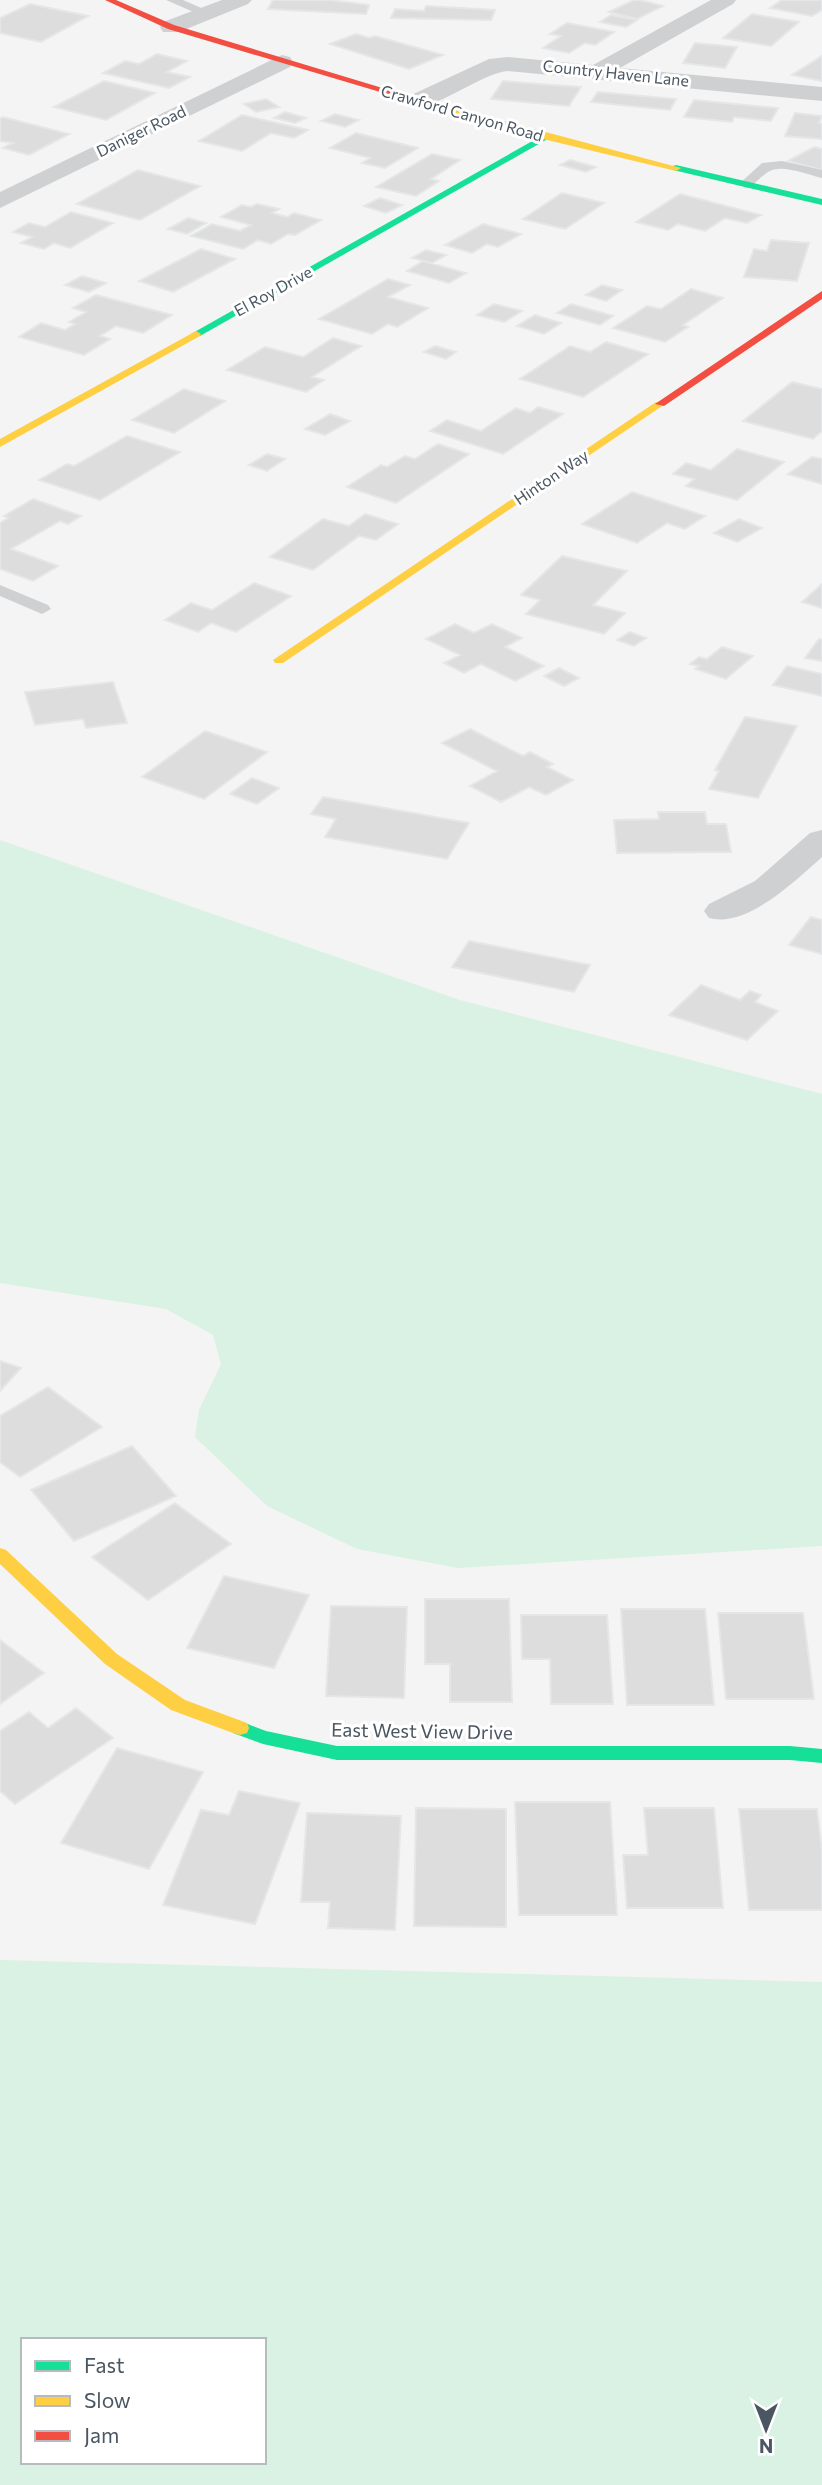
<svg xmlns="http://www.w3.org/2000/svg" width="822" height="2485" font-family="Commissioner,sans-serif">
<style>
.green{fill:#d9f2e3;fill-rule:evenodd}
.building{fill:#ddddde;stroke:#e5e6e7;stroke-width:2}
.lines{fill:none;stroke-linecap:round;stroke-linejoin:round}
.lane{fill:#ced0d2;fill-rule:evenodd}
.street{fill:#ced0d2;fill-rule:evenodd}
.fast{fill:#16e098;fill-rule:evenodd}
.slow{fill:#ffcf43;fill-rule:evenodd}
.jam{fill:#f24e42;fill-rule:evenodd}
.labels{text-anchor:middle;stroke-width:6;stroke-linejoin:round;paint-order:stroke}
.far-street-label{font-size:16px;fill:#4a5661;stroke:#fff}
.street-label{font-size:19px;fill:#4a5661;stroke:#fff}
</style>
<rect width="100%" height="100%" fill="#f4f4f4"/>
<path class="green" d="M0,840L460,1000L822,1094V1546L458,1568L357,1549L267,1506L195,1437L199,1410L221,1364L213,1335L166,1309L0,1283Z
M0,1960L822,1982V2485H0ZM23,2340H264V2462H23Z"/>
<path class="building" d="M273,0H329L369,5L366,14L268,9Z
M634,0H640L663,6L637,19L609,12Z
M782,0H822V10L812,16L770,8Z
M30,4L88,16L41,42L0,33V18Z
M426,6L495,10L491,20L391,18L395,9L424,11Z
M752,14L799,22L771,46L723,38Z
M611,15L637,20L626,27L600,22Z
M567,23L614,32L595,45L585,43L569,53L543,48L561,36L550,34Z
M356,34L369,38L375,36L443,55L409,69L330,44Z
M695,43L737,47L725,68L683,63Z
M157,54L187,61L167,72L190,77L169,88L103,73L125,61L139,64Z
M822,56V81L792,75Z
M104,81L155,93L106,120L54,107Z
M503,81L552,85L581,87L569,106L491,99Z
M598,92L676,99L670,110L591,102Z
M266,99L279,107L256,112L244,104Z
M694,100L778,108L771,121L734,117L732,122L684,117Z
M285,112L306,118L295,123L274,118Z
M795,113L822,116L819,123L822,124V139L785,136Z
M335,114L359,120L345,127L321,121Z
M242,115L308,130L294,138L271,133L242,151L199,141Z
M3,117L69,134L29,155L3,148L13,143L0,141V119Z
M356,133L418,148L385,168L362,163L370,158L330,148Z
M814,147L822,149V170L788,161Z
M432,154L460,160L431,179L439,181L416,196L376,187Z
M570,160L596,167L586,172L560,165Z
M138,170L200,186L140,220L77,204Z
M562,193L604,203L565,229L523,219Z
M680,194L761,215L747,223L725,218L705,231L678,224L668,230L636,222Z
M380,198L402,205L386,213L364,206Z
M257,204L279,209L272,213L287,217L294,213L321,220L295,235L288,234L271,244L258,240L243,249L191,236L212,224L240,231L251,225L221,217L242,205L251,207Z
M71,212L113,223L70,248L54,243L44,249L21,243L32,237L13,232L29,223L45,227Z
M188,218L206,223L187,234L168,229Z
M483,224L521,234L498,247L487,244L472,253L445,245Z
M771,240L809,243L797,281L744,277L754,249L767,251Z
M201,249L235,259L173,292L139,281Z
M426,250L446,255L432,263L412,258Z
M423,261L466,273L449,283L407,271Z
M82,276L106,283L89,292L65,285Z
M388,279L410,285L388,297L428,308L397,327L388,324L372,334L319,319Z
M602,285L622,290L606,301L586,295Z
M691,289L723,298L683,325L688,327L665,342L613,328L647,306L661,309Z
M96,295L172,315L143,333L116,326L100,336L110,339L84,355L19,337L41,323L65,330L75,324L69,322L86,312L73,308Z
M494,304L522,311L504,322L477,315Z
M571,304L613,316L600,325L557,313Z
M535,315L561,323L544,334L517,326Z
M333,338L361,346L312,377L324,380L306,392L227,370L265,347L303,357Z
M606,342L648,354L583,397L520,379L570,346L590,352Z
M435,346L456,352L446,359L424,352Z
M792,382L822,389V431L813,439L743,421Z
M184,389L225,401L174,433L132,420Z
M538,407L563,414L503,454L430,431L447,420L481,431L516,408L530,413Z
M330,414L350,421L325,435L305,429Z
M127,436L180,452L100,500L39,480L67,464L74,466Z
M438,444L469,454L396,503L347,487L381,465L387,467L405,456L415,459Z
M737,449L784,462L737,500L686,486L694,479L673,474L686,463L711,470Z
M267,454L285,459L267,471L249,465Z
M812,457L822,459V484L788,474Z
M632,492L705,516L685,529L667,523L637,543L582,524Z
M33,499L81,516L68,524L60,521L11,549L58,566L33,581L0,569V523L8,518L4,516Z
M365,514L398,524L376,540L359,536L313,570L270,557L323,519L349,526Z
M739,519L762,528L737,542L714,533Z
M562,556L627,571L593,605L625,613L604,634L526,614L540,600L521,595Z
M254,583L291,596L236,632L211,623L198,632L165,620L191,603L212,610Z
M822,584V608L802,602Z
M455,624L474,633L492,624L522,638L505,647L544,666L515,681L481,664L464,673L444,663L460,655L426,639Z
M630,632L646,638L634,646L617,640Z
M819,639L822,640V661L805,658Z
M722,647L753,656L726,679L695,669L699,666L690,664L699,657L707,659Z
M787,666L822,674V696L773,685Z
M559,668L579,678L564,686L544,676Z
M113,682L127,723L86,728L83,719L35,725L25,692Z
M745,717L797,726L758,798L709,789L719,771L715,770Z
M470,729L523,756L530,752L553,764L547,767L573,780L546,795L529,787L501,802L470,786L497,771L442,743Z
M205,731L267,752L204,799L142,777Z
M252,778L279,788L257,804L230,794Z
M323,797L469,823L447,859L325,837L336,819L311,814Z
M658,812H705L707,824H726L731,852L617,853L614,820L659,819Z
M811,917L822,920V954L789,945Z
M469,941L590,965L574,992L452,967Z
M701,985L740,1000L750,991L761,995L755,1002L778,1011L747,1040L669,1015Z
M0,1361L21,1368L0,1391Z
M48,1387L102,1427L20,1477L0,1462V1416Z
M132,1446L176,1496L74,1541L31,1490Z
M175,1503L231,1544L148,1600L92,1557Z
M224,1576L309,1595L274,1668L187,1648Z
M425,1599H509L512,1702H450V1664H425Z
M331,1606L407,1607L404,1698L326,1696Z
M621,1609H705L714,1705H627Z
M718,1613H803L814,1699H726Z
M521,1615H607L613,1704H551L550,1659H522Z
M0,1640L44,1673L0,1704Z
M76,1708L113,1738L15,1804L0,1791V1731L29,1712L48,1728Z
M117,1748L203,1772L149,1869L61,1843Z
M239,1791L300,1803L255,1924L163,1905L201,1810L229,1815Z
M515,1802H610L617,1915H519Z
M416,1808L506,1809V1927L414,1926Z
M644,1808H714L723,1908H627L623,1855H648Z
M739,1809H817L822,1851V1910H749Z
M307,1813L401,1816L395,1930L328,1928L330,1902H301Z"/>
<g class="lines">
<path class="lane" d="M166,0H183L215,14L213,17H205Z
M782,161L822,170V178C808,175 783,164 770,171C761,175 756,185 746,188L739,184L762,163Z
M0,585L48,605L51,609L42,614L0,596Z"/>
<path class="street" d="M222,0H252L248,4L179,32H163L160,27L163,22Z
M711,0H736L733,4L620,68L822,87V101L508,71C478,74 436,112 409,106L406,101L409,96L489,59L508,57L593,65Z
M282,55L290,57L293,62L290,67L0,208V192Z
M822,830V857C795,881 747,928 709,918L704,911L709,904L755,881L810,833Z"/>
<path class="fast" d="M543,135L551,137L200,336L191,334Z
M676,165L822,199V205L673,170V166Z
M240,1721L266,1731L337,1746H790L822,1749V1763L790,1760H337L263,1744L233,1733L231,1728L233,1723Z"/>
<path class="slow" d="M437,103L681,168L676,171L543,139L434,108L432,106Z
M196,331L201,334L200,336L0,447V439Z
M656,402L665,404L283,663H275L273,660Z
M0,1548L6,1550L117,1654L185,1700L247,1723L249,1728L247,1733L240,1735L233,1733L171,1710L105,1664L0,1564Z"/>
<path class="jam" d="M105,0H116L174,25L442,106L434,108L168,29Z
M822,291V299L664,406L655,404Z"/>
</g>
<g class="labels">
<g class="far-street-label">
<text transform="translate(616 73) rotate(6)" y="6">Country Haven Lane</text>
<text transform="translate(462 113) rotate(16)" y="6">Crawford Canyon Road</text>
<text transform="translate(141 131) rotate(-26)" y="6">Daniger Road</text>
<text transform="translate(273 291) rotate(-29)" y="6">El Roy Drive</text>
<text transform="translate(551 477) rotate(-34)" y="6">Hinton Way</text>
</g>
<g class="street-label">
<text transform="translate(422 1731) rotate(1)" y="7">East West View Drive</text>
</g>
</g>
<rect x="21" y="2338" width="245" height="126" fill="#ffffff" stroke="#b7bbc0" stroke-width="2"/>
<rect x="35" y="2361" width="35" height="10" fill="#16e098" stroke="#b7bbc0" stroke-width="2"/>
<text x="84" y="2373" font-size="21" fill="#4a5661">Fast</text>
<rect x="35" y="2396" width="35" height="10" fill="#ffcf43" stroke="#b7bbc0" stroke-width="2"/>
<text x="84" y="2408" font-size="21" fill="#4a5661">Slow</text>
<rect x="35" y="2431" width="35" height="10" fill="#f24e42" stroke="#b7bbc0" stroke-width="2"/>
<text x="84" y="2443" font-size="21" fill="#4a5661">Jam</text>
<g transform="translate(766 2429) rotate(180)" stroke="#ffffff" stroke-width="5" paint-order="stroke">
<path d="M0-5L12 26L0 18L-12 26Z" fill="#4a5661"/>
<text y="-10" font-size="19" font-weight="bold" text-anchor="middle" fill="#4a5661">N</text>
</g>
</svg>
